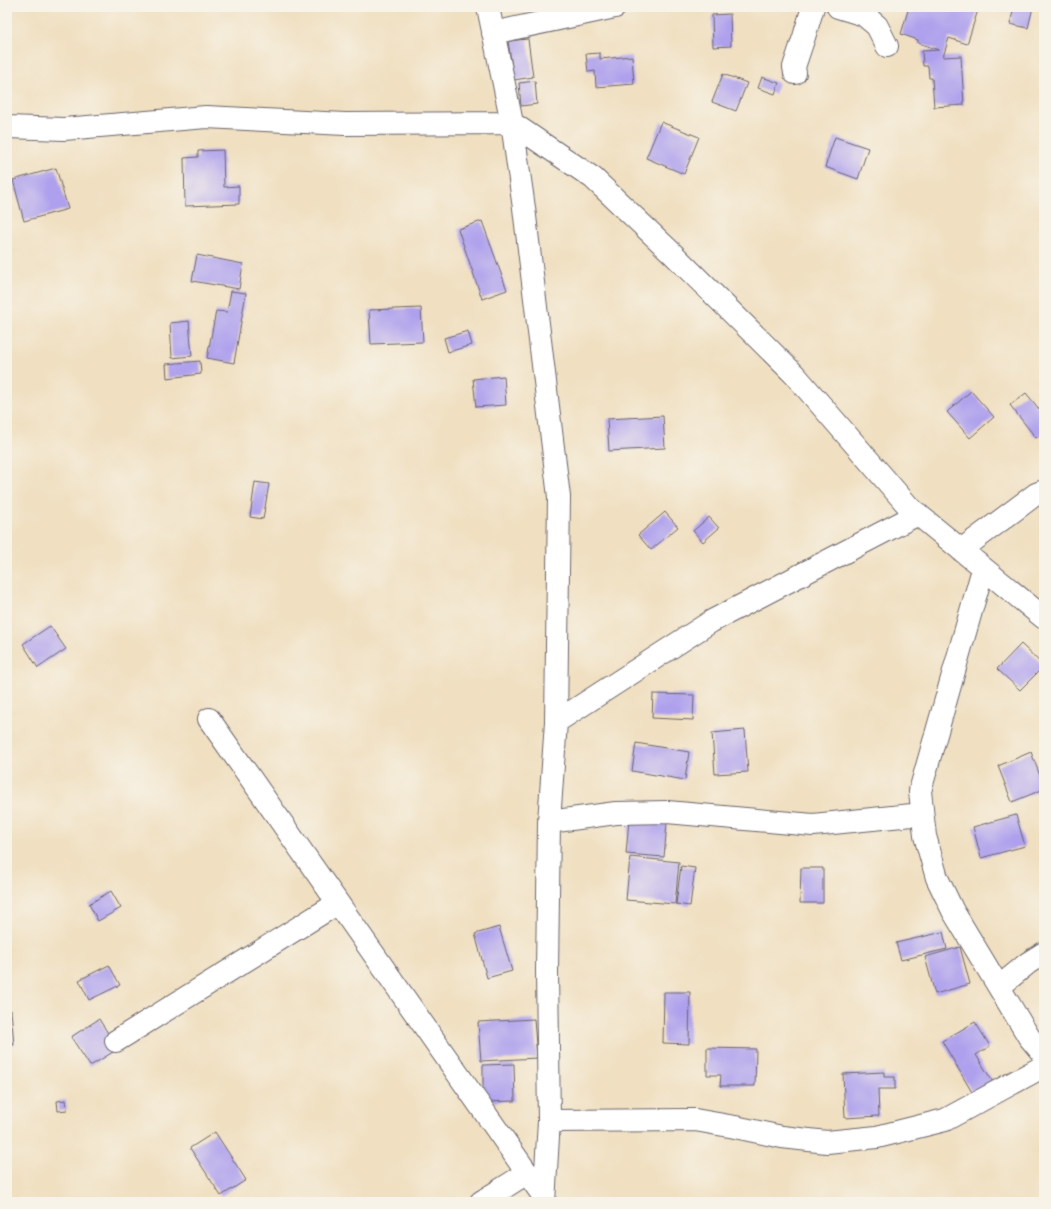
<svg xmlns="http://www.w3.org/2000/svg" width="1051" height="1209" font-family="Mynerve,sans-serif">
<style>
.building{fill:#aea0ed}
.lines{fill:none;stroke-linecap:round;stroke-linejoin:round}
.minor-casing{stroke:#6a646a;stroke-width:24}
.minor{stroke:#fff;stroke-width:22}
</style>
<rect width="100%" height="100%" fill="#f7f3e8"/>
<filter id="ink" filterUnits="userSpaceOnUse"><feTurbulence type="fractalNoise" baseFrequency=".025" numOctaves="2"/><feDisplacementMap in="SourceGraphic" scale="8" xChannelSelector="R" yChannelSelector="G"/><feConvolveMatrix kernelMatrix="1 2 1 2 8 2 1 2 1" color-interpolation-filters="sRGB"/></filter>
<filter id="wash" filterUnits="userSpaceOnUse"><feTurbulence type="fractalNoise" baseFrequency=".012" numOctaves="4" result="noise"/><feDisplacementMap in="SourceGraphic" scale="16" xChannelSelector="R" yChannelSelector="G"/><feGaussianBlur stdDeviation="0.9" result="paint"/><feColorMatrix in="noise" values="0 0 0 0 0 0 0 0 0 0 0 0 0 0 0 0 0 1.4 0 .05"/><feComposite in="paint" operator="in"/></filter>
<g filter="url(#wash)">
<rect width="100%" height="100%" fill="#f0dfc0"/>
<g id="blocks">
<path class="building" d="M909,7H979L967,44L949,38L943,57L961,56L964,105L934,107L932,78H929L928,66H923L922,51L939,50L918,43V40L901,34Z
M1014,7H1033L1028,28L1010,24Z
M730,14L731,46L713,47L712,15Z
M528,39L533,77L514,80L508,41Z
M600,53V59L632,56L634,84L596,87L595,71L588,72L586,54Z
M723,74L747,83L736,111L712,102Z
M762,77L779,83L775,94L758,88Z
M535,81L537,104L521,106L519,83Z
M661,122L699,137L684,174L646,158Z
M835,137L868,148L858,179L825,167Z
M223,150L224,187L239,186V204L185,206L184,158L198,157V151Z
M56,168L68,209L24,221L13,180Z
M482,221L507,290L482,299L458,229Z
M197,255L243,264L239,289L192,281Z
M231,291L246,293L234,363L207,358L216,311L227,312Z
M421,308L423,342L371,344L369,310Z
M189,321L192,356L172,358L170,323Z
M468,331L472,345L448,352L444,338Z
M200,361L201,374L167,378L166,364Z
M504,376L506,405L476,407L473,379Z
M971,391L994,417L970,438L947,412Z
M1026,393L1044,415V432L1036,438L1010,405Z
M663,416L665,448L609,451L607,419Z
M255,482L269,484L263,519L250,517Z
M665,512L678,527L651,550L638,535Z
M709,517L719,528L703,542L693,531Z
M50,626L66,649L38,668L23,644Z
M1021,644L1044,666L1020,690L997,669Z
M653,694L694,695L693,720L652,718Z
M745,730L748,772L715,774L712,733Z
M636,743L689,752L685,780L632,771Z
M1031,752L1044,786V789L1012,802L998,766Z
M1016,815L1025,846L981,858L973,827Z
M629,820L667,823L664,857L626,854Z
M630,857L679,862L675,904L626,900Z
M681,866L695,868L690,906L676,904Z
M801,868H823V903H800Z
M111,891L121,908L98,921L89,904Z
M499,927L512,971L487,978L475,934Z
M943,932L947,949L901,960L896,943Z
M960,947L970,984L935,994L925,957Z
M109,965L120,985L89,1000L79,980Z
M664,992H690L689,1044L663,1043Z
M7,1010H11L14,1045H7Z
M99,1019L118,1049L90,1066L71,1037Z
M534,1019L537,1058L481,1061L478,1022Z
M975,1022L990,1046L976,1055L993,1082L973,1094L942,1041Z
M707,1048L756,1049L755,1086H720L721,1075H707Z
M514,1064L515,1101L483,1102V1065Z
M884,1072V1077H895V1089H878L879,1116L845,1118L843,1074Z
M66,1100L67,1110L58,1111L57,1101Z
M215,1132L246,1180L221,1196L190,1148Z"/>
</g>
</g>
<g filter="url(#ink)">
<use href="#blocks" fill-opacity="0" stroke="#6a646a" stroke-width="1"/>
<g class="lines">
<defs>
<path id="minor" d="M488,7L512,123L524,208L559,497L556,722L549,822L547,971L549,1121L544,1202
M838,7L864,15L877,26L887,46
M493,33L615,7
M795,73L794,67L804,37L813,7
M7,127L64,129L206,117L345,124L512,123L593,178L673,254L795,375L909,507L1044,618
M961,550L1036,494L1044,491
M983,569L920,791L925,836L937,878L953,911L1029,1037L1044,1055
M209,719L544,1197
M556,722L712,621L918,514
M549,822L616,813L667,812L813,825L922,814
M999,987L1028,963L1044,953
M116,1041L338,903
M549,1121L695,1120L735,1127L782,1137L827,1142L877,1137L945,1120L1044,1066
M481,1202L527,1173"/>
</defs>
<use href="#minor" class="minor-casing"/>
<use href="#minor" class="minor"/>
</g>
</g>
<rect width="1051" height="1209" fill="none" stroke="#f7f3e8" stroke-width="24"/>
</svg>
